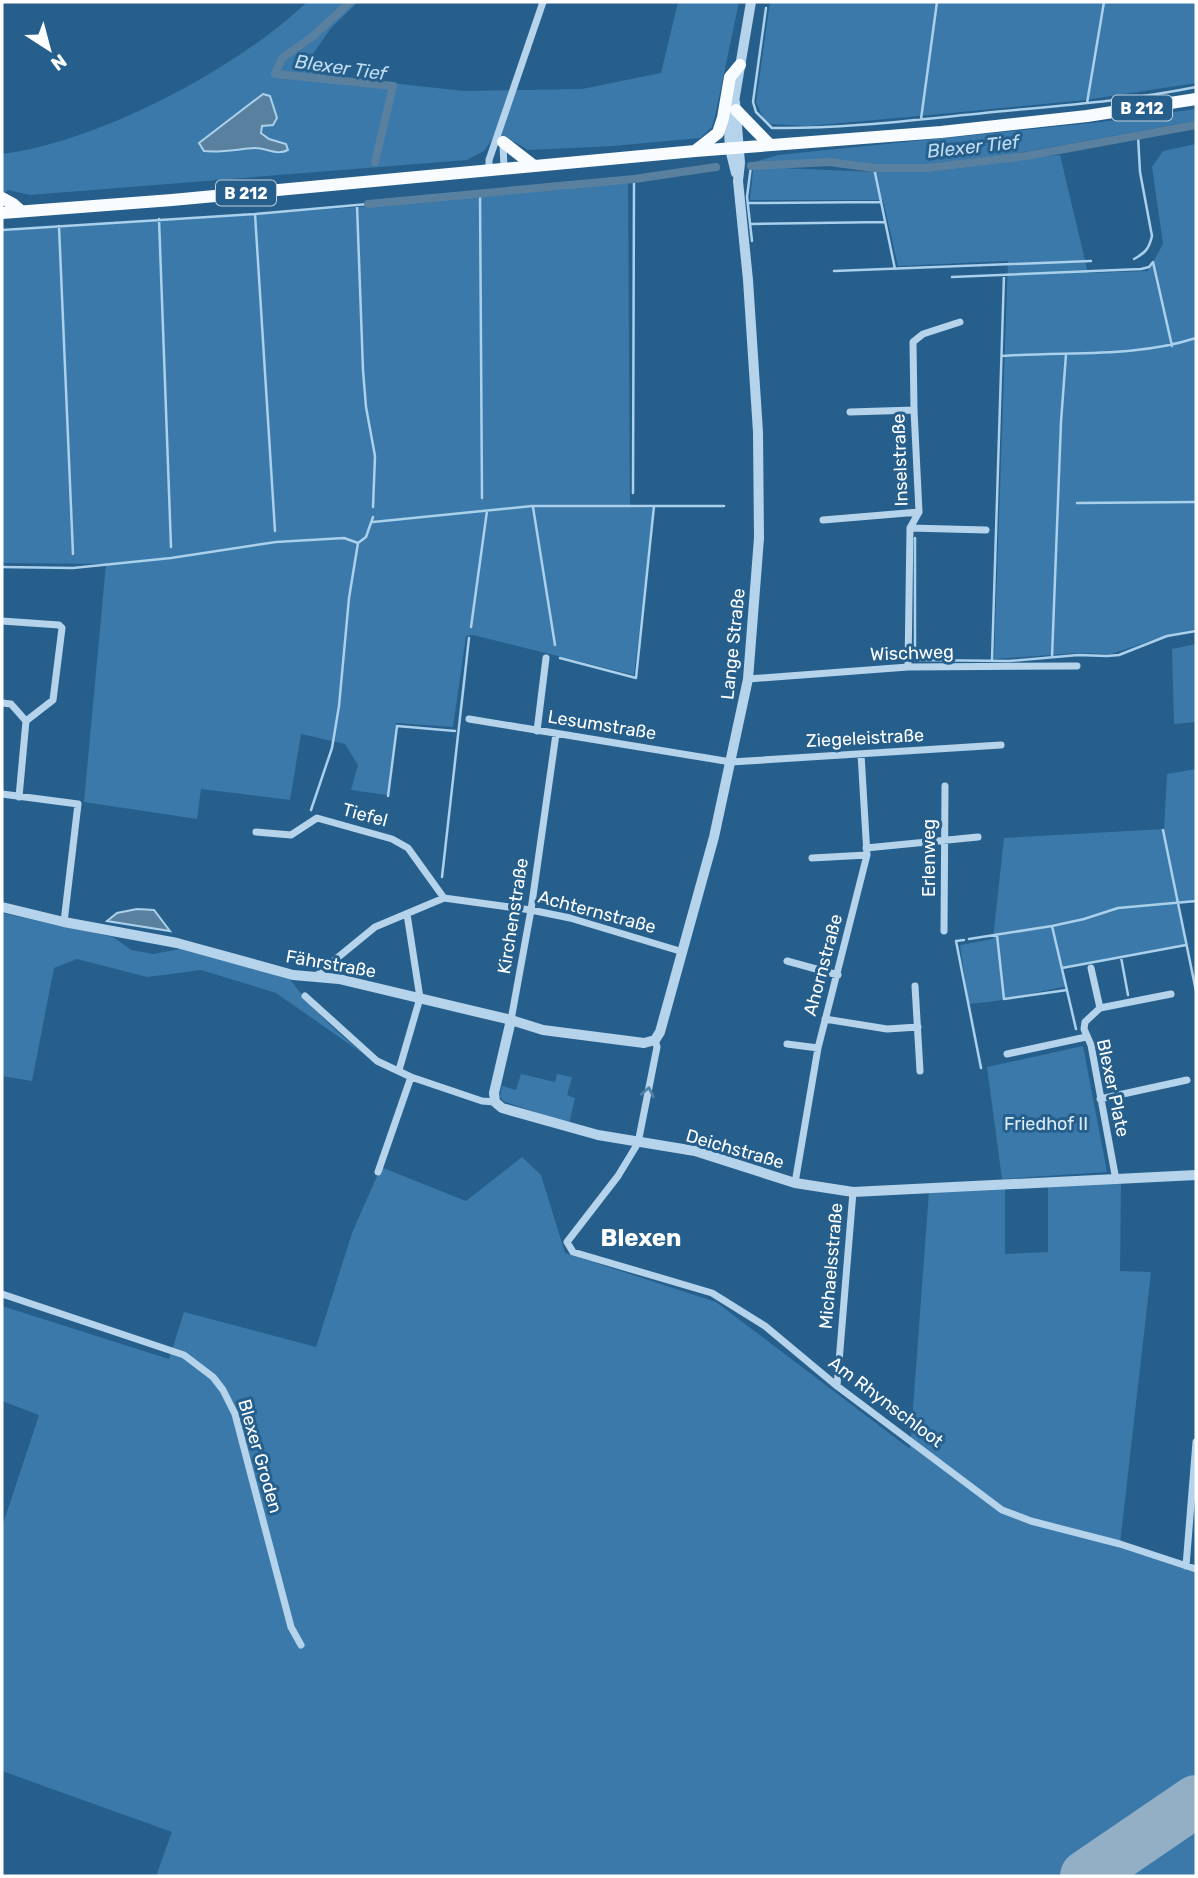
<svg xmlns="http://www.w3.org/2000/svg" width="1198" height="1878" font-family="Rubik,sans-serif">
<style>
.green{fill:#3a79a9;fill-rule:evenodd}
.water{fill:#5a809f;stroke:#aad0eb;stroke-width:2}
.lines{fill:none;stroke-linecap:round;stroke-linejoin:round}
.stream{stroke:#aad0eb;stroke-width:2.5}
.canal{stroke:#5a809f;stroke-width:8}
.runway{stroke:#92afc6;stroke-width:52}
.minor{stroke:#b5d3ea;stroke-width:7}
.tertiary{stroke:#b5d3ea;stroke-width:10}
.primary{stroke:#f9fcfe;stroke-width:12}
.oneway{stroke:#5182a8}
.labels{text-anchor:middle;stroke-width:6;stroke-linejoin:round;paint-order:stroke}
.shield{fill:#265f8c;stroke:#becfdc;stroke-width:2}
.shield-label{font-size:16px;font-weight:bold;fill:#fff}
.street-label{font-size:18px;fill:#fff;stroke:#265f8c}
.park-label{font-size:18px;fill:#daebf8;stroke:#265f8c}
.water-label{font-size:19px;font-style:italic;fill:#c1ddf1;stroke:#265f8c}
.district-label{font-size:24px;font-weight:bold;fill:#fff;stroke:#265f8c}
</style>
<rect width="100%" height="100%" fill="#265f8c"/>
<path class="green" d="M307,2H358L331,28L304,67L316,68L327,76L464,91L582,89L661,73L678,2H739L715,116L712,127L700,138L613,146L528,150L515,142L493,138L484,151L467,160L30,195L8,190L2,195V154C98,142 237,69 307,2ZM270,96L277,118L264,124L260,129L269,139L276,141L281,154L256,148L214,152L199,142Z
M770,2H1196V83L1085,100L919,116L809,126L771,124L764,120L756,102Z
M1196,109V121L1013,154L929,164L878,165L827,159L751,163L778,155L1101,122Z
M1196,144V629L1168,635L1111,654L1078,653L994,659L1008,261L898,266L883,200H750L753,170L758,167L878,172L1060,155L1088,273L1148,271L1163,244L1152,167L1163,151Z
M628,182L630,507L652,508L653,516L634,675L473,635L466,636L453,727L396,723L387,795L351,790L358,765L345,744L301,734L290,800L201,789L197,819L84,802L106,564L2,563V231L359,207Z
M1196,644V722L1174,724L1172,649Z
M1196,769V902L1179,904L1186,945L1063,968L1067,986L996,1001L969,1004L960,945L993,939L1004,838L1164,829L1167,774Z
M2,913L113,937L131,950L153,954L180,949L290,979C310,1008 335,1030 362,1053L276,993L201,970L147,977L77,959L54,968L32,1081L2,1076Z
M1083,1046L1107,1172L1002,1179L987,1067Z
M521,1074L555,1082L557,1074L572,1077L567,1095L575,1098L569,1124L503,1101L500,1096L502,1086L516,1090Z
M522,1157L541,1175L565,1253L716,1302L910,1449L929,1191L1005,1187V1254L1048,1252V1186L1121,1183L1120,1271L1151,1272L1120,1544L1196,1568V1876H156L172,1832L2,1771V1527L39,1415L2,1401V1306L169,1359L184,1312L316,1347L352,1233L381,1167L466,1201Z"/>
<path class="water" d="M263,94L270,96L277,118L273,125L262,126L261,133L269,139L286,144L288,150C277,156 267,148 255,148C238,149 221,153 204,151L199,143Z
M137,909L154,910L170,931L107,921L117,913Z"/>
<g class="lines">
<path class="stream" d="M766,8L753,102L756,112L772,128C843,129 914,120 984,113C1055,106 1127,101 1196,87
M1087,103L1104,2
M921,119L937,2
M751,166L747,197L752,241
M874,168L895,269
M480,194L482,498
M748,203L881,202
M357,205L363,370L366,407L375,456L373,507
M255,214L275,531
M159,219L171,547
M750,224L885,222
M59,226L73,554
M2,230L255,214L368,204
M1134,259C1145,253 1149,249 1152,236L1140,172L1138,136
M834,271L1091,261
M952,277L1141,269L1149,267L1153,262L1172,346
M1002,356C1067,351 1134,358 1196,338
M633,493L634,179
M1077,503L1196,502
M533,507L555,645
M373,522L532,506H724
M915,538V660L1009,661L1078,655L1107,656L1119,655L1167,636L1196,631
M2,567L73,568L171,558L276,542L344,538L358,543
M471,627L487,511
M1052,657L1061,422L1066,354
M560,658L636,678L654,506
M992,660L1004,275
M388,796L397,726L455,731
M311,810L332,748L339,706L349,598L358,543L366,537L373,517
M1163,830L1196,991
M442,877L469,638
M1052,926L1076,1029
M997,935L1004,999L1067,990
M969,939L1052,926L1084,919L1118,908L1196,901
M964,940L956,941L981,1068
M1121,957L1128,995
M1062,968L1186,945"/>
<path class="canal" d="M350,2L312,37L282,58L275,74L393,86L375,162
M751,166L829,162L874,168H927L1026,156L1196,125
M368,204L634,179L716,167"/>
<path class="runway" d="M1086,1876L1196,1801"/>
<path class="minor" d="M503,143L504,169
M489,170V160L543,2
M850,412L914,410
M823,520L919,512
M910,528L986,530
M2,621L59,625L62,628L53,700L26,721L19,797
M908,667L910,528L919,512L914,410L913,342L923,334L960,322
M748,679L908,667L1077,666
M2,703L11,704L26,721
M469,719L731,762L1001,745
M537,731L546,658
M2,794L78,804L64,922
M256,832L291,835L317,818L392,839L408,848L444,898
M866,848L978,837
M812,858L867,855
M944,931L945,786
M787,961L838,975
M1091,968L1100,1008L1085,1022L1084,1029L1091,1045L1116,1180
M317,977L320,972L375,927L444,898L531,910L570,918L683,952
M915,986L920,1071
M305,996L377,1061L411,1077L482,1101L495,1102
M1100,1008L1171,994
M825,1019L887,1029L918,1027
M511,1020L531,910L556,734
M655,1040L657,1047L638,1143L618,1176L567,1242L573,1252L712,1293L765,1326L837,1386L1002,1510L1031,1521L1120,1544L1196,1569
M787,1044L818,1048
M1007,1054L1086,1037
M399,1070L420,998L407,914
M1100,1099L1187,1080
M378,1172L411,1077
M795,1183L818,1048L867,855L861,754
M2,1294L184,1355L213,1377L223,1390L235,1414L291,1627L301,1645
M837,1386L853,1192
M1186,1566L1196,1442"/>
<path class="tertiary" d="M736,173L730,149L729,131L751,2
M2,907L64,922L177,943L293,975L339,979L511,1020L543,1030L644,1043L655,1040L660,1032L714,837L748,679L759,538L758,432L748,280L738,181L740,163L735,102
M511,1020L494,1093L495,1102L502,1108L598,1135L695,1151L795,1183L853,1192L1196,1175"/>
<path class="primary" d="M736,110L770,145
M503,142L534,166
M695,151L718,133L723,118L730,77L740,65
M2,198L13,204L21,211
M2,213L172,200L695,151L941,132L1087,116L1196,99"/>
</g>
<defs><path id="oneway-chevron" d="M-2-3.5L2.5 0L-2 3.5" fill="none" stroke-width="1.6" stroke-linecap="round" stroke-linejoin="round" transform="scale(1.75)"/></defs>
<use class="oneway" href="#oneway-chevron" transform="translate(648 1092) rotate(-79)"/>
<g class="labels">
<g class="shield">
<rect x="1112" y="95.5" width="60" height="25" rx="5"/>
<rect x="216" y="180.5" width="60" height="25" rx="5"/>
</g>
<g class="shield-label">
<text x="1142" y="114">B 212</text>
<text x="246" y="199">B 212</text>
</g>
<g class="street-label">
<text transform="translate(900 460) rotate(-92)" y="6">Inselstraße</text>
<text transform="translate(733 644) rotate(-84)" y="6">Lange Straße</text>
<text transform="translate(912 653) rotate(-2)" y="6">Wischweg</text>
<text transform="translate(602 725) rotate(9)" y="6">Lesumstraße</text>
<text transform="translate(865 738) rotate(-3)" y="6">Ziegeleistraße</text>
<text transform="translate(365 815) rotate(15)" y="6">Tiefel</text>
<text transform="translate(929 858) rotate(-90)" y="6">Erlenweg</text>
<text transform="translate(597 912) rotate(15)" y="6">Achternstraße</text>
<text transform="translate(513 916) rotate(-81)" y="6">Kirchenstraße</text>
<text transform="translate(331 964) rotate(10)" y="6">Fährstraße</text>
<text transform="translate(823 965) rotate(-75)" y="6">Ahornstraße</text>
<text transform="translate(1113 1088) rotate(78)" y="6">Blexer Plate</text>
<text transform="translate(735 1149) rotate(16)" y="6">Deichstraße</text>
<text transform="translate(831 1266) rotate(-85)" y="6">Michaelsstraße</text>
<text transform="translate(886 1402) rotate(37)" y="6">Am Rhynschloot</text>
<text transform="translate(260 1456) rotate(74)" y="6">Blexer Groden</text>
</g>
<g class="park-label">
<text x="1046" y="1130">Friedhof II</text>
</g>
<g class="water-label">
<text transform="translate(341 67) rotate(8)" y="7">Blexer Tief</text>
<text transform="translate(973 146) rotate(-6)" y="7">Blexer Tief</text>
</g>
<g class="district-label">
<text x="641" y="1246">Blexen</text>
</g>
</g>
<rect width="1198" height="1878" fill="none" stroke="#ffffff" stroke-width="7"/>
<g transform="translate(49 49) rotate(144)" stroke="#265f8c" stroke-width="5" paint-order="stroke">
<path d="M0-5L12 26L0 18L-12 26Z" fill="#ffffff"/>
<text y="-10" font-size="19" font-weight="bold" text-anchor="middle" fill="#ffffff">N</text>
</g>
</svg>
